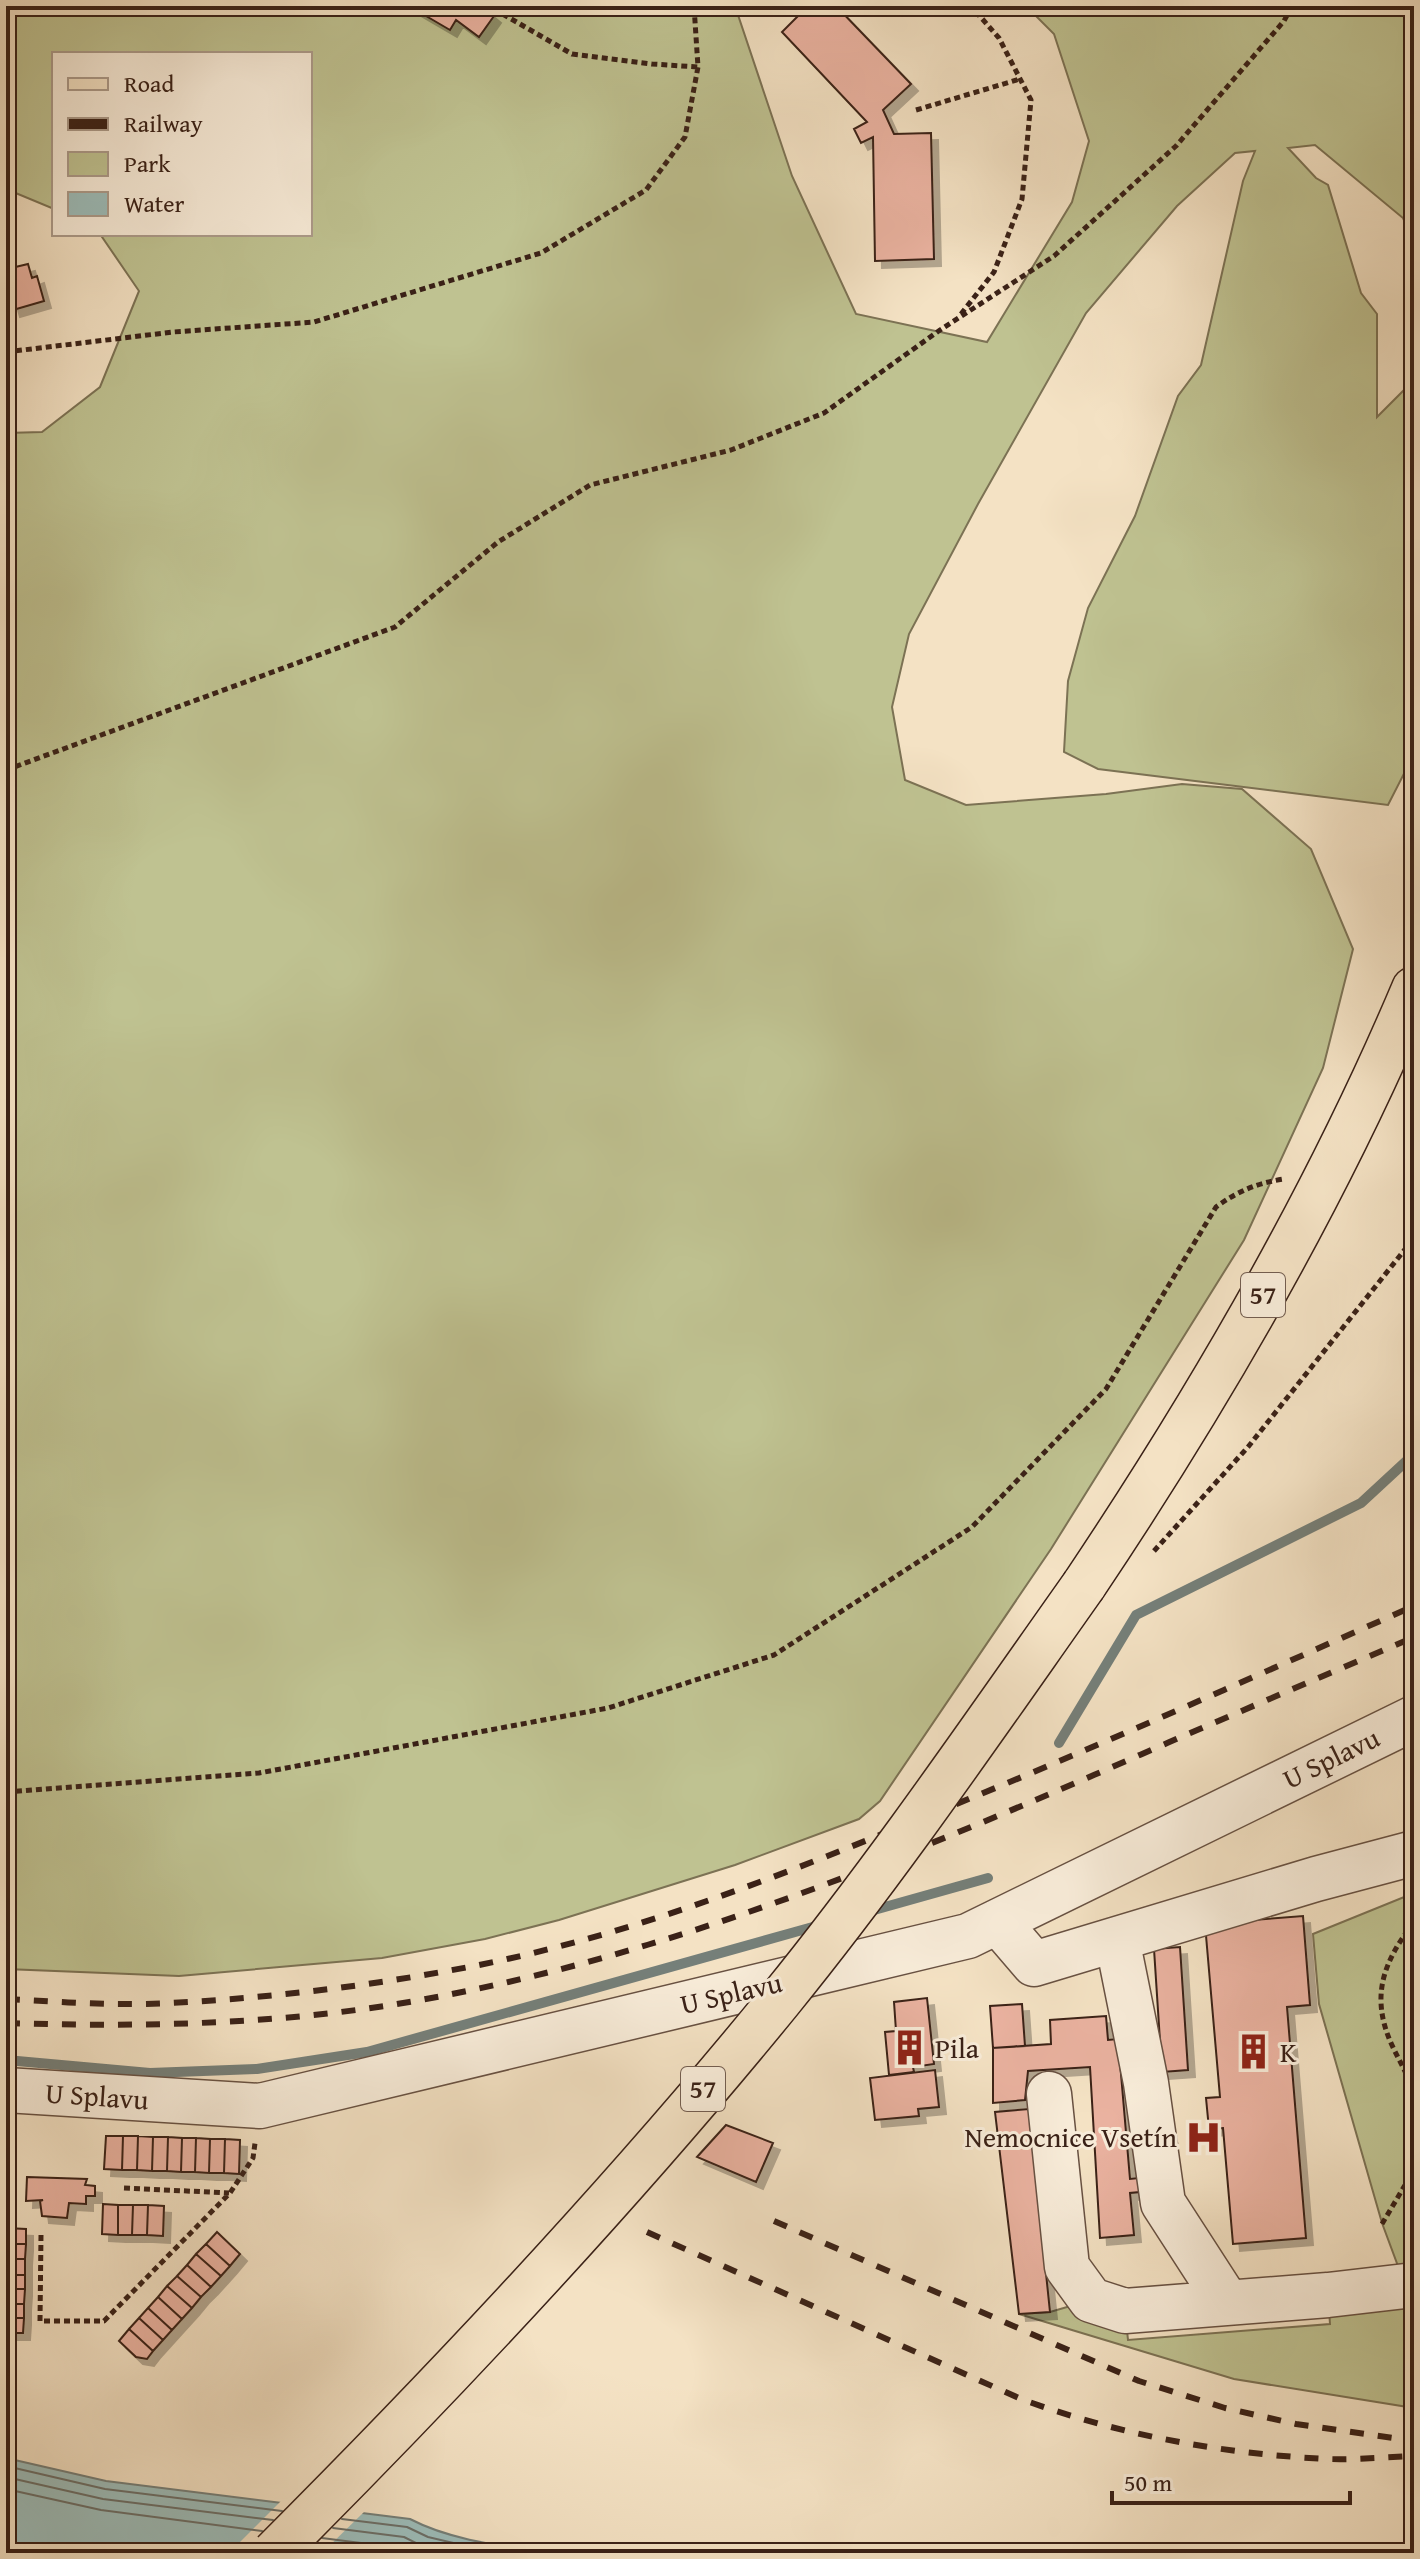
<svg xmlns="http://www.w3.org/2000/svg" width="1420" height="2559" font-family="'Gentium Book Plus',serif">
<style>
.green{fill:#bfc291;stroke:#7c7254;stroke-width:2}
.water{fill:#9dbdba;stroke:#757f79;stroke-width:2}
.pier{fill:#f4e2c4}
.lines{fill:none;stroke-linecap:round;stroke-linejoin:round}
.shore{stroke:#6c6f68;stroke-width:2}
.stream{stroke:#757f79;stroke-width:10}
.building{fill:#eab2a0;stroke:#3a2117;stroke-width:2;filter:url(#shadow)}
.minor-casing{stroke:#685142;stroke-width:47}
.major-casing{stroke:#3a2117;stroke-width:47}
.path{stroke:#3a2117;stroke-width:5;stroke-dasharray:6 4;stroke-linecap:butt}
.minor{stroke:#f8ecd9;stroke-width:44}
.major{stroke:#f4e2c4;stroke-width:44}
.rail{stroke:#3a2117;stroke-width:6;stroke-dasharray:14 14;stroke-linecap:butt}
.major-bridge-casing{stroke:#3a2117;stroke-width:47;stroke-linecap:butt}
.major-bridge{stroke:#f4e2c4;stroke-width:44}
.labels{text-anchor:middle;stroke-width:6;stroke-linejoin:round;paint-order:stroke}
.shield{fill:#f8ecd9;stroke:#735e51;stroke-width:2}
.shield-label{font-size:26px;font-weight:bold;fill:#3a2117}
.street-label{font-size:28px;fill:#3a2117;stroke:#f8ecd9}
.poi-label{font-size:28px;fill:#3a2117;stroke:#f8ecd9;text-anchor:start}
</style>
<defs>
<filter id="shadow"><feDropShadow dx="7" dy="7" stdDeviation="0" flood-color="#0004"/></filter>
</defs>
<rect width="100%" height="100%" fill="#f4e2c4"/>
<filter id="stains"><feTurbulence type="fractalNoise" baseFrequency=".0025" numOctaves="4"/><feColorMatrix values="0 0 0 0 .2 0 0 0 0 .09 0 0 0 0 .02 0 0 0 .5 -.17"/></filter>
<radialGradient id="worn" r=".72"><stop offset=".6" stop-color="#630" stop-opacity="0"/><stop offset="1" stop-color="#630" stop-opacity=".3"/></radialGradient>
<path class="green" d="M6,6H735L792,176L856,314L987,342L1072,202L1089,141L1054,34L1026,6H1414V242L1403,218L1315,145L1288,148L1316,178L1328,185L1361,293L1377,314V417L1414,380V754L1388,805L1098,769L1064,752L1068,681L1088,608L1135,516L1178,396L1201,365L1243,181L1255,151L1235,153L1177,206L1086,313L978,504L909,634L892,707L905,780L966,805L1106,794L1182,784L1242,789L1311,849L1353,949L1323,1068L1244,1240L1051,1549L880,1801L859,1819L735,1865L559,1920L485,1939L382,1958L179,1976L6,1969V433L42,432L100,387L139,291L100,234H310V54H54V209L6,189Z
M1414,1893V2408L1234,2379L1019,2314L1050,2312L1091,2300L1125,2311L1128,2340L1330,2324L1328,2295L1405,2285L1382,2223L1319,2004L1313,1934Z"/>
<path class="water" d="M6,2458L106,2481L410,2519C452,2541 504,2546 551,2553H6Z"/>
<path class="pier" d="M283,2499L366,2510L322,2553H229Z"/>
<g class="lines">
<path class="shore" d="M6,2466L105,2489L282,2511
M6,2477L103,2499L273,2520
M6,2489L101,2510L262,2531
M342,2519L407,2527L428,2537L496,2553
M333,2528L404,2537L424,2547L451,2553
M322,2538L400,2548L410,2553"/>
<path class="stream" d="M1059,1743L1136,1615L1361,1503L1414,1454
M867,1912L988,1878
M6,2060L150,2073L257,2069L367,2052L820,1925"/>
</g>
<path class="building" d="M409,6H482L494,16L479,37L456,20L450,30Z
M808,6H836L911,84L883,110L894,134L931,133L934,259L875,261L873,137L861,143L854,129L867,122L782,32Z
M28,264L32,278L37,276L44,301L13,310L6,285L11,284L7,269Z
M1303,1916L1310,2005L1287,2007L1306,2238L1233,2244L1223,2128L1209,2129L1206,2098L1220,2097L1205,1924Z
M1180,1947L1188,2070L1162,2072L1154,1949Z
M927,1998L934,2064L913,2067L914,2072L889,2075L885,2032L896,2031L894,2002Z
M1022,2004L1025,2046L993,2048L990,2006Z
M1106,2016L1108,2040L1118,2039L1130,2179L1139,2178L1140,2192L1130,2193L1134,2235L1100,2238L1090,2067L1028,2071L1025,2100L993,2103V2048L1051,2044L1050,2020Z
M935,2070L939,2107L918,2109L919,2116L875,2120L870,2078Z
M1029,2109L1050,2312L1019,2314L995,2112Z
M726,2125L773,2143L756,2182L697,2157Z
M106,2136H123L122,2170L104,2169Z
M123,2136H138L137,2170H122Z
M138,2136L153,2137L152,2171L137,2170Z
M153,2137H168L167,2171H152Z
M168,2137L182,2138L181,2172L167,2171Z
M182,2138H196L195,2172H181Z
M196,2138L210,2139L209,2173L195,2172Z
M210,2139H225L224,2173H209Z
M225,2139L240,2140L239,2174L224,2173Z
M27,2177L87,2179L85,2185L95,2186V2196H86V2204L69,2203L67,2218L42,2216L40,2201L43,2200L26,2201Z
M103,2204L118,2205V2235L102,2234Z
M118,2205H133L132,2235H118Z
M133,2205H148L147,2235H132Z
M148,2205L164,2206L163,2236L147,2235Z
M6,2228L26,2229V2244H6Z
M217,2232L240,2254L230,2266L206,2244Z
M6,2244H26L25,2259H6Z
M206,2244L230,2266L221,2276L196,2254Z
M196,2254L221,2276L211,2287L187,2265Z
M6,2259H25V2275H6Z
M187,2265L211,2287L201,2297L177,2276Z
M6,2275H25V2289H6Z
M177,2276L201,2297L192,2308L167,2286Z
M167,2286L192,2308L182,2319L158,2297Z
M6,2289H25L24,2304H6Z
M158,2297L182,2319L172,2330L148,2308Z
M6,2304H24V2318H6Z
M148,2308L172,2330L163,2340L139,2318Z
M6,2318H24L23,2333H6Z
M139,2318L163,2340L153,2351L129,2329Z
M129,2329L153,2351L147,2359L136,2357L119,2341Z"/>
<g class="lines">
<defs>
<path id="minor" d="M998,1922L1034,1964L1316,1879L1414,1853
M1117,1939L1146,2083L1163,2203L1227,2302
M6,2090L260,2106L968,1936L1414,1718
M1049,2094L1067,2267L1091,2300L1125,2311L1328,2295L1414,2285"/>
<path id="major" d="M1084,1585C1210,1397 1326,1198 1414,989"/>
</defs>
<use href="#minor" class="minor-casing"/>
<use href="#major" class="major-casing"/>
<path class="path" d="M494,9L572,54L652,64L698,67
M916,110L1020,79
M961,314L994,272L1022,199L1031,100L999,38L971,6
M6,352L173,332L314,322L541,253L646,190L685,137L698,67L694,6
M6,770L395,627L498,542L590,485L731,450L824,413L940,330L1054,256L1176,146L1284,21L1292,6
M1154,1551L1248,1447L1414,1238
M6,1792L259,1773L608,1708L774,1655L972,1527L1106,1389L1216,1207C1238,1191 1257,1183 1284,1179
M1414,1922C1384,1961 1370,1995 1391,2043C1399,2061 1409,2076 1414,2095
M124,2188L229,2193
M1382,2224L1408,2180L1414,2162
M41,2235L40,2321H104L230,2193L253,2158L255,2143"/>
<use href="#minor" class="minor"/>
<use href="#major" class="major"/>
<path class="rail" d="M6,1999C60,2002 116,2006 169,2003C273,1998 377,1985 479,1965C624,1936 765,1882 902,1826C1075,1757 1244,1681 1414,1606
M6,2023C134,2027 264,2025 391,2005C639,1965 871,1871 1101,1772C1205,1726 1310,1682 1414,1637
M774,2221L1139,2381L1225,2408L1296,2424L1414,2441
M647,2232L1021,2399C1119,2435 1223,2454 1328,2459C1356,2460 1385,2457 1414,2456"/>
<defs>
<path id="major-bridge" d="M274,2553C450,2377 622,2194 780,2000C888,1867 985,1725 1084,1585"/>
</defs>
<use href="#major-bridge" class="major-bridge-casing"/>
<use href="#major-bridge" class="major-bridge"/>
</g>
<defs>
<symbol id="building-bare" viewBox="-9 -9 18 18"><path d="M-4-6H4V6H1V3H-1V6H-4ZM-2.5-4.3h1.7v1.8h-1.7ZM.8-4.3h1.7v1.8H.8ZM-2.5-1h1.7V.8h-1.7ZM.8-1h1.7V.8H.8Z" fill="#8f2418" stroke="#f8ecd9" stroke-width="2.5" paint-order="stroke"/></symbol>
<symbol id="hospital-bare" viewBox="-9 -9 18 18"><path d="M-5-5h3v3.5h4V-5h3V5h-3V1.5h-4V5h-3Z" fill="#8f2418" stroke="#f8ecd9" stroke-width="2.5" paint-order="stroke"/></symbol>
</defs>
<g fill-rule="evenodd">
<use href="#building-bare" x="884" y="2022" width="51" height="51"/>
<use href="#building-bare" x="1228" y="2026" width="51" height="51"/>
<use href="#hospital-bare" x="1178" y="2112" width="51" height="51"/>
</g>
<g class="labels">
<g class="shield">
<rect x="1241" y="1273" width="44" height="44" rx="6"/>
<rect x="681" y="2067" width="44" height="44" rx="6"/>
</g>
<g class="shield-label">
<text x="1263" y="1304">57</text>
<text x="703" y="2098">57</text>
</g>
<g class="street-label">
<text transform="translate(1331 1758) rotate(-26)" y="10">U Splavu</text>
<text transform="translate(731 1993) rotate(-13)" y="10">U Splavu</text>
<text transform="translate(97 2096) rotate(4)" y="10">U Splavu</text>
</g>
<g class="poi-label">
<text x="935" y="2058">Pila</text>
<text x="1280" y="2062">K</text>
<text x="1177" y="2147" text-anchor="end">Nemocnice Vsetín</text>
</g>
</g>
<rect width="1420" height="2559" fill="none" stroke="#f4e2c4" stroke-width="32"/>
<rect x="8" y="8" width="1404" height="2543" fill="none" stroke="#3a2117" stroke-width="4"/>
<rect x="16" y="16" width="1388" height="2527" fill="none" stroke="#3a2117" stroke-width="2"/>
<rect x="52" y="52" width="260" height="184" fill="#f8ecd9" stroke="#ac9b8b" stroke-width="2"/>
<rect x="68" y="78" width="40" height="12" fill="#f4e2c4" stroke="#ac9b8b" stroke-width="2"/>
<text x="124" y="92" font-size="24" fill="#3a2117">Road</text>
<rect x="68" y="118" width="40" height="12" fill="#3a2117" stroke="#ac9b8b" stroke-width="2"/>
<text x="124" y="132" font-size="24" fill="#3a2117">Railway</text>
<rect x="68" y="152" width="40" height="24" fill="#bfc291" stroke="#ac9b8b" stroke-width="2"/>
<text x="124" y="172" font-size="24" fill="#3a2117">Park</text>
<rect x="68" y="192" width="40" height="24" fill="#9dbdba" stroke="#ac9b8b" stroke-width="2"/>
<text x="124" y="212" font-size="24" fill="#3a2117">Water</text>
<path d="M1112 2491v12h238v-12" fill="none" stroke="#3a2117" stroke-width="4"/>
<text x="1124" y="2491" font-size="24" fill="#3a2117" stroke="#f8ecd9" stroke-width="6" paint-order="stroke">50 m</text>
<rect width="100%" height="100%" filter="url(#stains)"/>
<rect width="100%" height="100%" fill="url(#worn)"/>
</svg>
